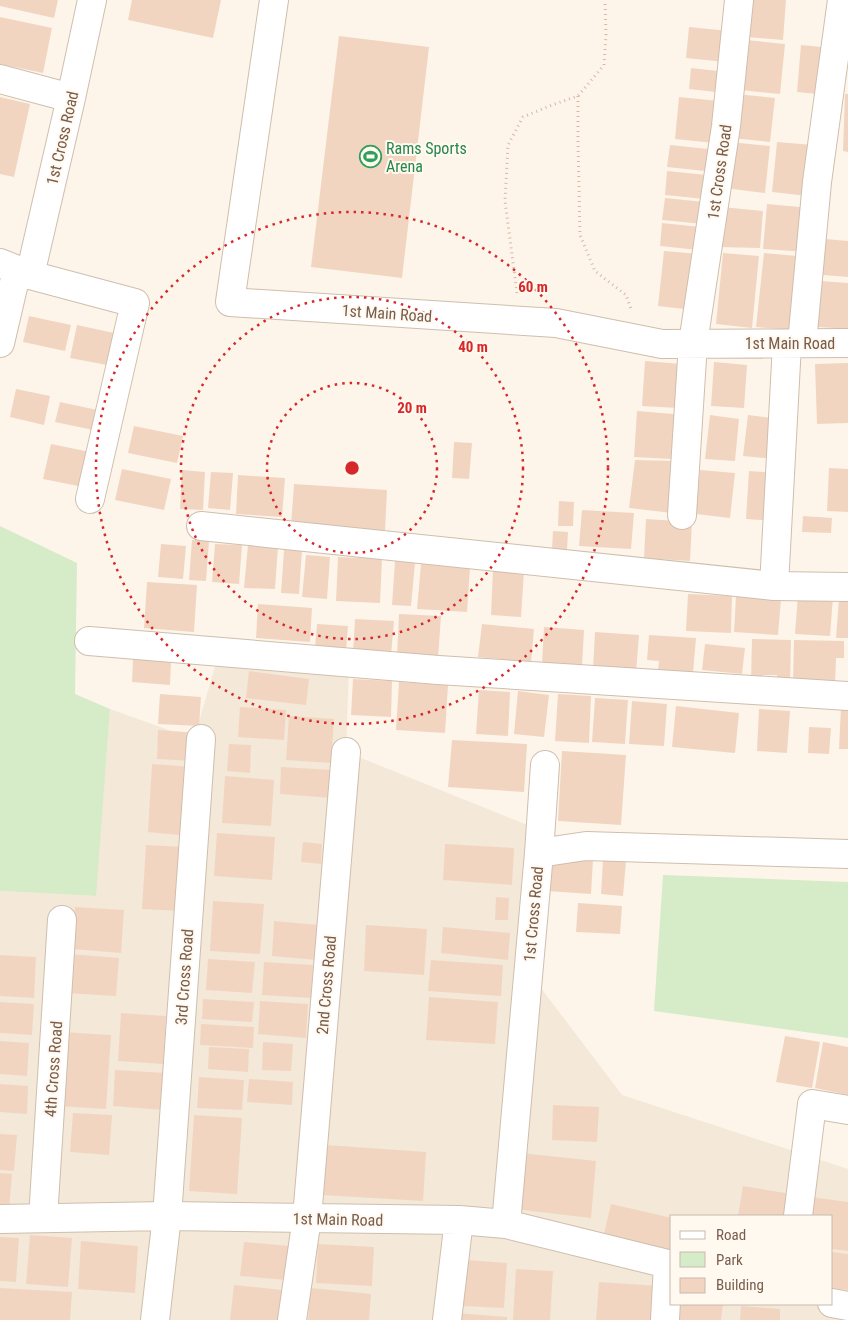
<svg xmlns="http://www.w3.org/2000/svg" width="848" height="1320" font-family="'Roboto Condensed',sans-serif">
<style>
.residential{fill:#f4e8d8;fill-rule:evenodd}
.green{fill:#d6ebc7}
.building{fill:#f2d5c1}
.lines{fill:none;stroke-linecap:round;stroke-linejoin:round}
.street-casing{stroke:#cfbeae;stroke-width:30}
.path{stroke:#d8b8a4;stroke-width:3;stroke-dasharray:1 4;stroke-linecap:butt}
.street{stroke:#fff;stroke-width:28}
.ring{fill:none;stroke:#d62828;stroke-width:2.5;stroke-dasharray:2.5 5}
.labels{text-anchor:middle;stroke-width:4;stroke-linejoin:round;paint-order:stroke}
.street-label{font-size:16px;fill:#785c4c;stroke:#fff9f0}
.leisure-label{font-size:16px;fill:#27864d;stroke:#fff9f0;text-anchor:start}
.centre{fill:#d62828;stroke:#fff9f0;stroke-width:2.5}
.ring-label{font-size:15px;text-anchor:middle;font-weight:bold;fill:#d62828;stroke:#fff9f0;stroke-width:4;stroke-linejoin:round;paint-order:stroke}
</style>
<rect width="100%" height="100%" fill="#fdf5ea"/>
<path class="residential" d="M220,649L349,668L346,752L545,832L531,975L622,1095L848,1169V1320H0V891L95,896L110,709L194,739ZM672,1216H832V1304H672Z"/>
<path class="green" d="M0,526L77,563L75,694L110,709L96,896L0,891Z
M663,875L848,882V1038L654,1011Z"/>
<path class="building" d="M0,0H58L54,18L0,6Z
M132,0H221L213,38L128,20Z
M751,0H786L783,40L747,37Z
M0,17L52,28L43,73L0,64Z
M689,27L729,31L725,62L686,58Z
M339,36L429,47L402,278L311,267Z
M746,40L785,44L780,94L740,90Z
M801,45L832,48L827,95L797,92Z
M691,68L718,71L716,92L689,89Z
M736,94L775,98L770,142L732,138Z
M845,94H848V152L843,151Z
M0,97L30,104L14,177L0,174Z
M679,97L719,101L714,143L675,139Z
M730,142L770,146L765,193L725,188Z
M777,142L813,145L808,196L772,192Z
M670,145L708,149L705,171L667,167Z
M667,171L707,175L704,199L665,195Z
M665,198L705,202L703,224L662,220Z
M767,204L811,208L807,252L763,249Z
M722,207L763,211L760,248L719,247Z
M662,223L701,227L698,250L660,246Z
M825,239L848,241V277L823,275Z
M664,251L699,254L693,310L658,306Z
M723,253L759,256L752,328L716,324Z
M764,253L797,256L790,330L756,327Z
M821,281L848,283V329L818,327Z
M29,316L71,325L65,351L23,342Z
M77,325L114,333L107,365L70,358Z
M645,361L681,364L678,408L642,406Z
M714,362L747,365L744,408L711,406Z
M848,363V423L817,424L815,364Z
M16,389L50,396L44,425L10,417Z
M60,402L102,411L98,431L55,422Z
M637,411L674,414L671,459L634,457Z
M710,415L739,419L735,461L705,459Z
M748,415L779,419L775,459L743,456Z
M134,426L183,436L177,463L128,453Z
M454,442L472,443L469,479L452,478Z
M51,444L90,452L83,487L43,479Z
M635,460L678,461L672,513L629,508Z
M829,468L848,469V512L827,511Z
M122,469L171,479L164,510L115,500Z
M182,470L205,472L203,510L180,509Z
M700,470L735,473L730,518L696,514Z
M749,471L777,473L774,521L746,519Z
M211,472L233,473L230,510L208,508Z
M238,475L285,478L282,517L236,514Z
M294,484L387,490L385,532L291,525Z
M559,501L574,502L573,526H558Z
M582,510L634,513L631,549L579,546Z
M803,516L832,518L831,533L802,532Z
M646,519L692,522L690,561L644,558Z
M553,531L568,532L567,550L552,549Z
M192,540L209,541L206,581L189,580Z
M161,544L186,546L183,579L158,577Z
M215,544L242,545L239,584L212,582Z
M248,545L278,547L275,589L244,588Z
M284,550H302L299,594L281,593Z
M306,555L330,557L327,599L302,597Z
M338,557L382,559L380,603L336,601Z
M395,561L415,563L411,606L392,605Z
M421,564L470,568L467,612L417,609Z
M493,569L524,571L521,617L491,615Z
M147,582L197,585L194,632L144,628Z
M688,594L732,596L731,633L686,631Z
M798,594L833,597L830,636L795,634Z
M736,596L781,599L778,635L734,632Z
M839,598L848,599V638H836Z
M258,604L312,608L310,642L256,638Z
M399,614L441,616L438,658L397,655Z
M355,619L394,621L391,655L353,652Z
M317,624L348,626L346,651L315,649Z
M482,624L534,629L531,662L478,657Z
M544,627L584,630L582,666L542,663Z
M595,632L639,635L636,673L593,669Z
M649,635L696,638L693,673L658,670L659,661L647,660Z
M752,639L791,640L790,684H777V675H763V682H751Z
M794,640L844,641V658H836L835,685L793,684Z
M705,644L745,648L742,674L702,670Z
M133,659L171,662L170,685L132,682Z
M249,671L309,679L306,705L246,698Z
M353,679L392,681L391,717L351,715Z
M399,682L448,685L445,733L396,730Z
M479,690L510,692L508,736L476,734Z
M518,691L549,695L544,737L514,734Z
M160,694L201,697L199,726L158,724Z
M558,694L591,696L589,743L555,741Z
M595,698L628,700L625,744L592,742Z
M632,701L667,704L664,746L629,744Z
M676,706L739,713L735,753L672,747Z
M240,707L286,710L284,740L238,737Z
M841,707H848V749H839Z
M759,709L790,711L787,753L757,751Z
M289,716L334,719L331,763L286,760Z
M809,727L831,728L829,754L808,753Z
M158,730L198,733L196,761L157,759Z
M452,740L527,744L524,792L448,787Z
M229,744L251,745L250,773L227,771Z
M562,751L626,755L621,825L558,821Z
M152,764L194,767L190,836L148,832Z
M281,767L333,770L332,798L280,794Z
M225,776L274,780L271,826L222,823Z
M217,833L275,837L272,880L214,876Z
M303,842L322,844L321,864L301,862Z
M445,844L514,848L512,885L443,880Z
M146,845L185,847L181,911L142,909Z
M550,855L593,859L591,894L547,891Z
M603,860L626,861L623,896L601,894Z
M496,897L509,898L508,920H495Z
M213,901L264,904L260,954L210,951Z
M578,903L622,906L620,934L576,932Z
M75,907L124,910L121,953L72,949Z
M274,921L319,925L317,960L272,956Z
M366,925L427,929L424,975L364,971Z
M443,927L510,933L508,960L441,953Z
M69,954L119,958L116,996L66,993Z
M0,955L36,957L34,998L0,996Z
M208,959L255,962L252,993L206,990Z
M431,960L503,965L501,996L428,991Z
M264,962L313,965L311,998L262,995Z
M429,997L498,1002L495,1044L426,1040Z
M203,999L254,1002L252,1022L202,1019Z
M260,1001L308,1004L306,1038L258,1034Z
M0,1002L34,1004L32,1035L0,1033Z
M121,1013L166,1016L163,1064L118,1061Z
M201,1024L254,1027L253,1048L200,1045Z
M63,1032L111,1035L106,1109L59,1106Z
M785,1036L820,1042L812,1088L776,1082Z
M0,1041L29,1043L27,1076L0,1074Z
M263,1042L293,1044L291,1071L262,1070Z
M823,1042L848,1047V1095L815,1088Z
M209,1047L249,1049L248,1072L208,1069Z
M115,1070L166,1073L163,1110L113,1106Z
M199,1077L244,1080L242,1110L197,1108Z
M249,1079L293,1082L292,1105L247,1102Z
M0,1084L28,1086L27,1114L0,1112Z
M553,1105L599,1107L597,1142L552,1140Z
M73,1113L112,1115L109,1155L70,1152Z
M194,1115L242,1118L237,1194L189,1191Z
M0,1134L17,1135L14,1171L0,1170Z
M326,1145L426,1152L423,1201L322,1195Z
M521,1153L596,1161L591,1218L514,1209Z
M0,1173L12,1174L9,1210L0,1209Z
M743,1186L791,1194L788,1216H738Z
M811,1197L848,1202V1251L832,1249V1216H809Z
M611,1204L672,1218V1253L603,1238Z
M30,1235L72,1238L68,1287L26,1284Z
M0,1237L19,1238L16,1282L0,1281Z
M81,1241L138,1246L135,1293L78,1289Z
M244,1242L290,1246L287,1280L240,1276Z
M318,1244L374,1247L372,1286L316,1283Z
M832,1252L848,1254V1290L832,1288Z
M466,1260L507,1263L504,1308L463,1306Z
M516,1269L553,1271L550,1320H513Z
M599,1282L659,1286L657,1320H596Z
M234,1285L282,1290L279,1320H230Z
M0,1288L72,1292L70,1320H0Z
M311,1288L371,1294L369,1320H308Z
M672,1304H723L721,1320H671Z
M741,1306L780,1309V1320H740Z
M456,1313L507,1317V1320H455Z"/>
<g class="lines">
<defs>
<path id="street" d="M274,0L230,302L556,323L662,344L848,343
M0,79L71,98
M0,263L30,275L135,303L90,499
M30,275L71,98L92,0
M0,343L17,270
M802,343L817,182L842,0
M682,515L693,343L726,126L739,0
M201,526L774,586L848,587
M774,586L787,344
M89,641L438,670L848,696
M539,853L545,765
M798,1216L812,1104L848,1110
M43,1218L62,920
M0,1219L167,1216L459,1220L506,1224L672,1265
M506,1224L539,853L586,846L848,854
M832,1303L848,1306
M155,1320L167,1216L201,739
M292,1320L307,1218L346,752
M447,1320L459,1220
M665,1320L668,1264"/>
</defs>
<use href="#street" class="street-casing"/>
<path class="path" d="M578,96V142L580,235L595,271L626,295L631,309
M517,293L505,201L508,145L523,117L552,105L578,96L604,65L606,35L605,0"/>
<use href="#street" class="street"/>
</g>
<g class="ring">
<circle cx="352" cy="468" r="85"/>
<circle cx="352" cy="468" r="171"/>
<circle cx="352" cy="468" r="256"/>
</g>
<defs>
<symbol id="stadium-ring" viewBox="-11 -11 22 22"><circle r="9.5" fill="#fff9f0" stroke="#2e9e5b" stroke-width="1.5"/><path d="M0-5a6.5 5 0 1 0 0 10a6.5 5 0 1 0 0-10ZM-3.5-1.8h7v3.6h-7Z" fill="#2e9e5b"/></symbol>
</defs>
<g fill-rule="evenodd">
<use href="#stadium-ring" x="358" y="144" width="25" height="25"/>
</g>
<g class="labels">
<g class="street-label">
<text transform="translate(62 138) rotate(-77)" y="6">1st Cross Road</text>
<text transform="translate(719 172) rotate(-82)" y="6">1st Cross Road</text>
<text transform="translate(387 313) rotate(4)" y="6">1st Main Road</text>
<text x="790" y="349">1st Main Road</text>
<text transform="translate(533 914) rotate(-85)" y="6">1st Cross Road</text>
<text transform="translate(184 977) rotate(-86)" y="6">3rd Cross Road</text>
<text transform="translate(326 985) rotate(-85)" y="6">2nd Cross Road</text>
<text transform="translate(53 1069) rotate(-86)" y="6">4th Cross Road</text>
<text transform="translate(338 1219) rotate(1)" y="6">1st Main Road</text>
</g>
<g class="leisure-label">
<text x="386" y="154">Rams Sports<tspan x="386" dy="18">Arena</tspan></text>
</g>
</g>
<circle cx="352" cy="468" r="8" class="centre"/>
<g class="ring-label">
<text x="533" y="292">60 m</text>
<text x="473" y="352">40 m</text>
<text x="412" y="413">20 m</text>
</g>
<rect x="670" y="1215" width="162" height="90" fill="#fff9f0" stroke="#c9baae"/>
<rect x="680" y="1231" width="25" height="8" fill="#ffffff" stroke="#c9baae"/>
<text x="716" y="1240" font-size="15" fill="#785c4c">Road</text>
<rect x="680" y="1252" width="25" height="15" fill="#d6ebc7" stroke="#c9baae"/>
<text x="716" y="1265" font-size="15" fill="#785c4c">Park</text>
<rect x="680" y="1278" width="25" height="15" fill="#f2d5c1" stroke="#c9baae"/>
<text x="716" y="1290" font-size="15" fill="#785c4c">Building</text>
</svg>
